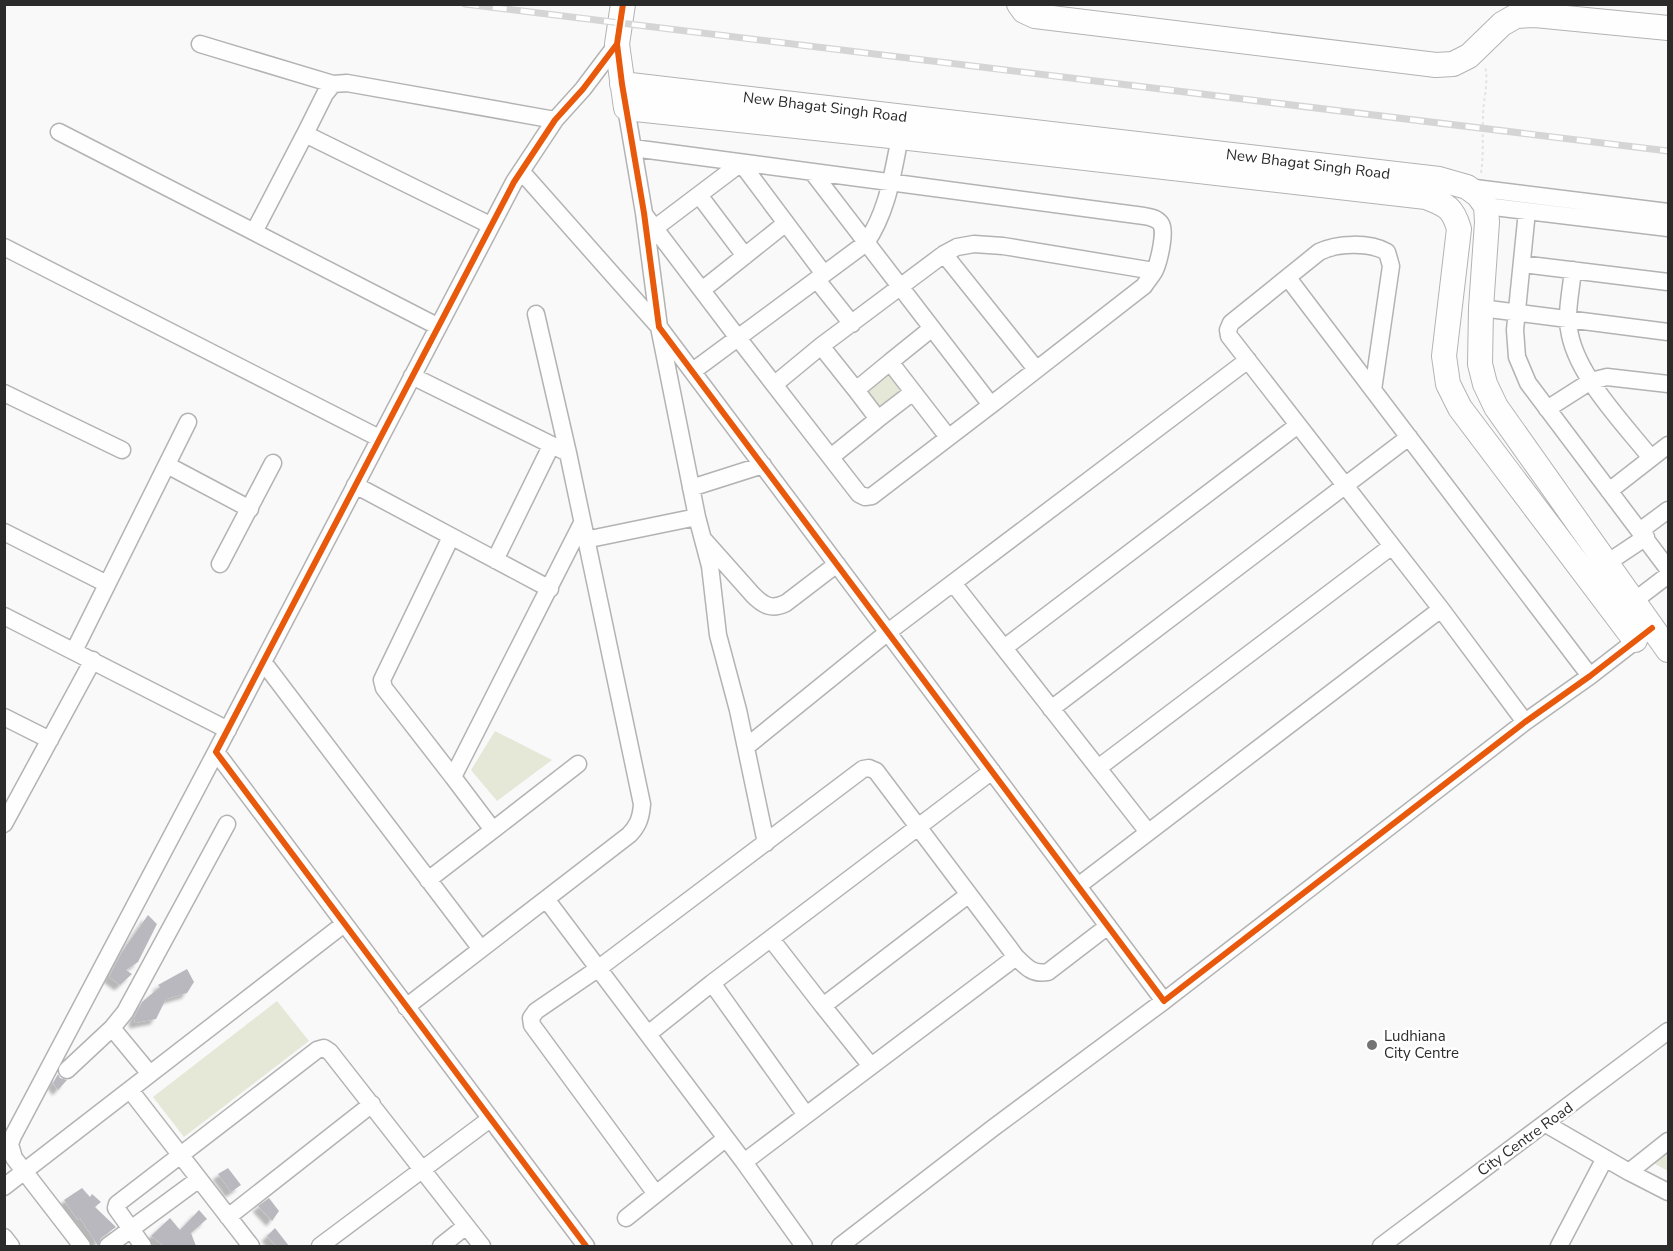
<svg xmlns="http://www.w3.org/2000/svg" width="1673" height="1251" font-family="'Nunito Sans',sans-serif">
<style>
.green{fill:#e5e7d7}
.building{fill:#b8b8be;filter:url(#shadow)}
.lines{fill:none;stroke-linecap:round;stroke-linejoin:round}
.street-casing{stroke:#b3b3b3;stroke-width:19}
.secondary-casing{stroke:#b3b3b3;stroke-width:26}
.path{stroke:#e3e3e4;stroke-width:2;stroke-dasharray:3 3;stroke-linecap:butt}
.street{stroke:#fefefe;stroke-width:16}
.secondary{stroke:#fefefe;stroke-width:24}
.rail-casing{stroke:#d5d5d6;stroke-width:7}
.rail{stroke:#fff;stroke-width:4.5;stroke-dasharray:14;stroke-linecap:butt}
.cycleway-casing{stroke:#fff;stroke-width:10}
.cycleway{stroke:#e8590c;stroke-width:6}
.poi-dot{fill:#737373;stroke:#fff;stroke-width:2}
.labels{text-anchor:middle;stroke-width:5;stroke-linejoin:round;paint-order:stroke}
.street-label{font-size:15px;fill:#2b2b2b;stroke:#fff}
.poi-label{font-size:15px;fill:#2b2b2b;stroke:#fff;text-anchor:start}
</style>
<defs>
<filter id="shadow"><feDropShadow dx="-5.5" dy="5.5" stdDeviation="1.5" flood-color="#0004"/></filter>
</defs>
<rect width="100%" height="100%" fill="#f9f9f9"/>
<path class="green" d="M887,373L901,389L880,407L866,391Z
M495,731L552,760L497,801L471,770Z
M277,1001L309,1041L184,1137L153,1097Z
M1668,1143V1171L1646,1159Z"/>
<path class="building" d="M148,915L157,924L138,962L126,970L132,974L120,985L109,977L122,952Z
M187,969L194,982L187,993L166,999L156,1019L135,1023L134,1018L142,1002L160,987L158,985Z
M58,1074L60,1078L67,1080L58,1090L53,1083Z
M228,1168L241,1185L231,1192L218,1174Z
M82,1188L90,1197L92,1194L101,1202L95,1207L116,1227L101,1238L98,1246L80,1218L78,1220L64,1200Z
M269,1198L279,1211L272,1221L258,1206Z
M199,1210L207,1219L191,1233L196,1246H164L151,1236L170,1218L180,1230Z
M275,1228L289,1246H276L267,1236Z"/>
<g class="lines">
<defs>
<path id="street" d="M200,44L333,84
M626,108L644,213L659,327L1164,1001L1525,722L1590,676L1643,635
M59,132L254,232
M305,134L254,232L437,326
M633,148L1144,216C1150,217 1157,218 1161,224C1166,232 1159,261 1155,270C1152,276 1147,281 1144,286L991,405
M521,171L659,327L697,517L585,540
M1467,187L1668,212
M699,195L745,256
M1486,206L1668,228
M1527,211L1515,330L1517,357L1528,383L1668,569
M644,214L738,338L859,494L865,497L872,496L991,405L813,173
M490,225L305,134L325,94L333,84L347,83L555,120
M655,228L741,163L824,274
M4,247L379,438
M944,254L1036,369
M1522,264L1668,282
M1573,270C1571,291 1565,315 1570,335C1579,378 1624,424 1651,458
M1288,278L1590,676
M817,280L852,324
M702,290L786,223
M1481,308L1668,332
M536,314L568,453L642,804C641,818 638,826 629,835L546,899
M931,329L890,362L948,437
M821,346L856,390L890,362
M693,371L866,243C888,210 892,176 900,137
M412,376L568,453
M775,384L821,346L944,254L957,247L974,244L1003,246L1154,271
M856,390L878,419L913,392
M1373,390L1391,266L1387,252C1369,242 1337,243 1319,252L1231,323L1228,330L1229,336L1441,609L1525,722
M4,393L122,450
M1547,409L1591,381L1607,377L1668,384
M831,457L878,419
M167,465L250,509
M355,485L550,589
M691,488L763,465
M1609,491L1668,445
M697,517L710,566L718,635L738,710L766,843
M1641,530L1668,510
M4,532L107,584
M451,537L382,680L384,688L453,777L582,523
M705,541L753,595C764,606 772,610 786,603L837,564
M495,560L551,446
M1607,563L1646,537
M220,564L273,463
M953,583L1148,832
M1634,601L1668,575
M4,616L228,730
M1004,648L1298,425
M74,651L188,422
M264,663L481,949
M1051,709L1409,437
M4,717L50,740
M746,747L888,632L1248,360
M1098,768L1392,546
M453,777L493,830L578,764
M4,824L93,660
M428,880L493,830
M1078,886L1441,609
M771,939L823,1006
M712,983L806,1115
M406,1007L546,899L744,1162L804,1246
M112,1028L150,1074
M648,1034L712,983L992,771
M871,1066L823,1006L968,895
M67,1070L112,1028L125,1012L227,824
M130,1090L251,1246
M1546,1124L1629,1172
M1668,1141L1629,1172L1668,1192
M744,1162L1016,957C1026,967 1033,975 1048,972L1108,926
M4,1187L344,924
M656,1194L532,1025L531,1018L536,1011L599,968L863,769L869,768L876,771L1016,957
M228,1217L372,1104
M626,1218L725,1139
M4,1237L11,1246
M82,1246L14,1158L10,1144L13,1136L216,752
M108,1246L199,1179
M143,1246L116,1208L117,1204L317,1050L324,1048L330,1052L482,1246
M320,1246L490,1119
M441,1246L466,1226
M586,1246L216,752L514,182L555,120L583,89L617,44
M840,1246L993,1128L1164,1001
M1381,1246L1668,1031
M1559,1246L1605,1158"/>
<path id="secondary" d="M623,4L617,44L626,108L900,137L1426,197C1447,205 1453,208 1459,229L1444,356L1448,384L1460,408L1635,640
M1019,4L1024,11L1035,16L1436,65L1453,64L1469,56L1502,24L1516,16L1535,15L1668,28
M622,84L1439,179L1467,187L1478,195L1486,206L1487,222L1481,308L1480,364L1485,384L1496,407L1668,650"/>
</defs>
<use href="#street" class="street-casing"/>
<use href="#secondary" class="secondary-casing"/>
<path class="path" d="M1481,173C1484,154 1482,136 1483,117C1483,99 1489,84 1485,65"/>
<use href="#street" class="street"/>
<use href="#secondary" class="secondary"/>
<defs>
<path id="rail" d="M465,4L1668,151"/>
</defs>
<use href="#rail" class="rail-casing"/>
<use href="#rail" class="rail"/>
<defs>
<path id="cycleway" d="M623,4L617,44L622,84L644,213L659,327L1164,1001L1525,722L1590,676L1652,628
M586,1246L216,752L514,182L555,120L583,89L617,44"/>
</defs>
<use href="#cycleway" class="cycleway-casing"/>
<use href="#cycleway" class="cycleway"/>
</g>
<circle class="poi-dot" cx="1372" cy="1045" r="6"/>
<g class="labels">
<g class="street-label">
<text transform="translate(825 107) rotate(7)" y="5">New Bhagat Singh Road</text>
<text transform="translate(1308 164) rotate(7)" y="5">New Bhagat Singh Road</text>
<text transform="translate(1525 1139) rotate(-36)" y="5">City Centre Road</text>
</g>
<g class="poi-label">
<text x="1384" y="1041">Ludhiana<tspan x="1384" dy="17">City Centre</tspan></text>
</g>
</g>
<rect width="1673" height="1251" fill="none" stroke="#2b2b2b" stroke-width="12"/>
</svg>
